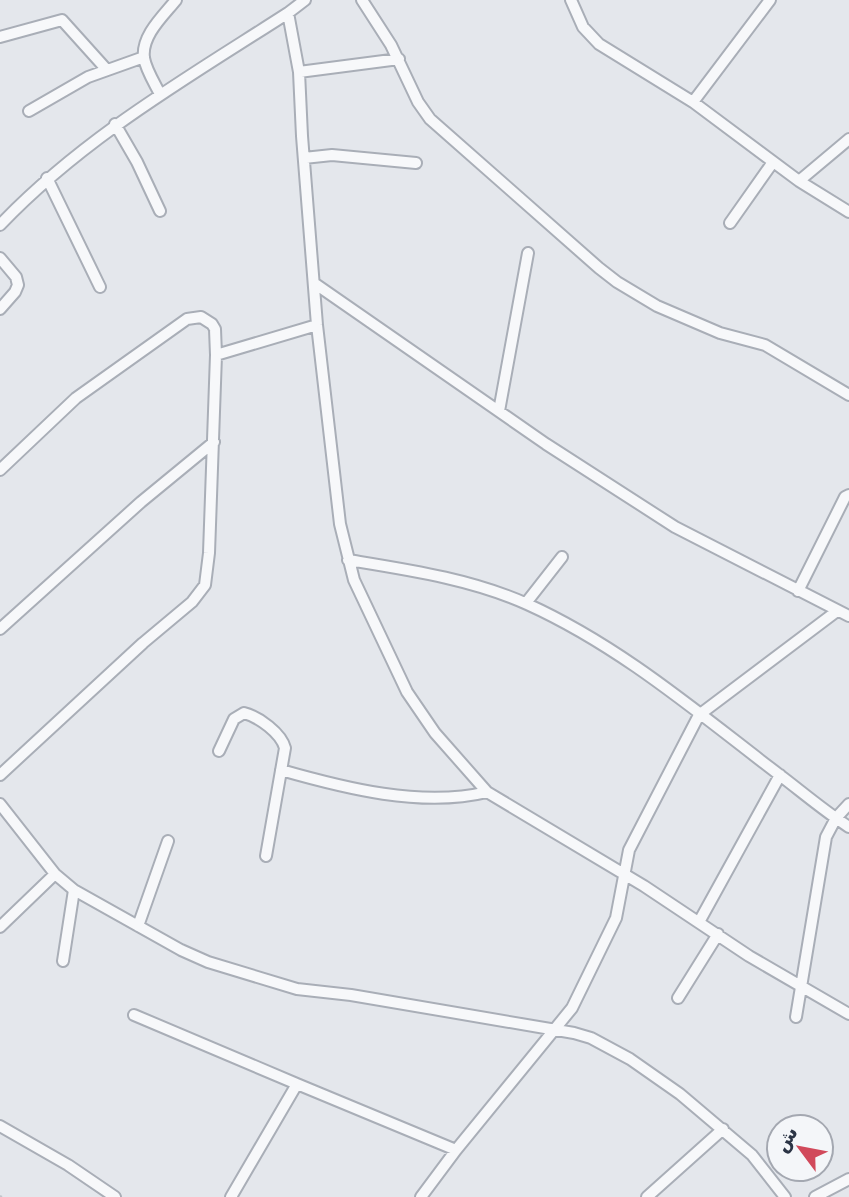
<svg xmlns="http://www.w3.org/2000/svg" width="849" height="1197" font-family="'DejaVu Sans','Noto Naskh Arabic',sans-serif">
<style>
.lines{fill:none;stroke-linecap:round;stroke-linejoin:round}
.street-casing{stroke:#a9aeb7;stroke-width:14}
.path{stroke:#c2c5cb;stroke-width:2;stroke-dasharray:5 5;stroke-linecap:butt}
.street{stroke:#f7f8fa;stroke-width:10}
</style>
<rect width="100%" height="100%" fill="#e4e7ec"/>
<g class="lines">
<defs>
<path id="street" d="M362,0L391,45L418,102L430,119L599,268L617,282L657,306L720,333L765,345L849,395
M571,0L583,27L599,44L693,102L799,181L849,212
M288,13L299,72L302,136L317,325L340,524L354,580L407,692L435,733L487,792L644,886L749,956L849,1014
M0,37L62,20L107,70
M299,72L399,59
M160,94C155,84 146,70 144,58C141,36 163,16 176,0
M693,102L770,0
M29,111L88,77L144,57
M115,124L137,162L160,211
M304,158L332,155L416,163
M47,178L100,287
M799,181L849,139
M730,223L773,162
M0,225C84,137 187,78 288,13L305,0
M0,258L16,277L18,285L15,292L0,309
M314,283L546,444L675,527L849,616
M216,355L317,325
M499,411L528,253
M0,470L76,398L187,319L201,317L212,324L215,329L216,355L209,553L205,585L192,602L143,643L0,775
M348,560C409,570 471,579 527,604C620,646 697,712 777,773C801,791 824,811 849,827
M798,591L845,497L849,495
M526,603L562,557
M0,629L141,502L214,442
M219,751L234,719L244,713C259,717 281,733 285,748L266,856
M281,770C344,788 422,808 487,792
M0,804L55,874L74,890L181,950L208,962L297,989L351,995L574,1033L591,1038L630,1059L680,1094L752,1155L785,1197
M699,922L780,775
M138,926L168,841
M0,927L55,874
M63,961L74,890
M678,998L718,934
M134,1015L297,1084
M796,1017L826,837L836,818L849,804
M0,1126L68,1165L115,1197
M231,1197L297,1084L456,1150
M421,1197L456,1150L572,1008L616,918L629,850L699,715L837,611
M647,1197L723,1129
M815,1197L849,1179"/>
</defs>
<use href="#street" class="street-casing"/>
<path class="path" d="M0,1196L2,1197"/>
<use href="#street" class="street"/>
</g>
<g transform="translate(800 1148) rotate(302)"><circle r="33" fill="#f4f6f9" stroke="#a4a8b1" stroke-width="2"/>
<path d="M0-5L12 26L0 18L-12 26Z" fill="#d1495b"/>
<text y="-10" font-size="19" font-weight="bold" text-anchor="middle" fill="#2b3445">ش</text>
</g>
</svg>
